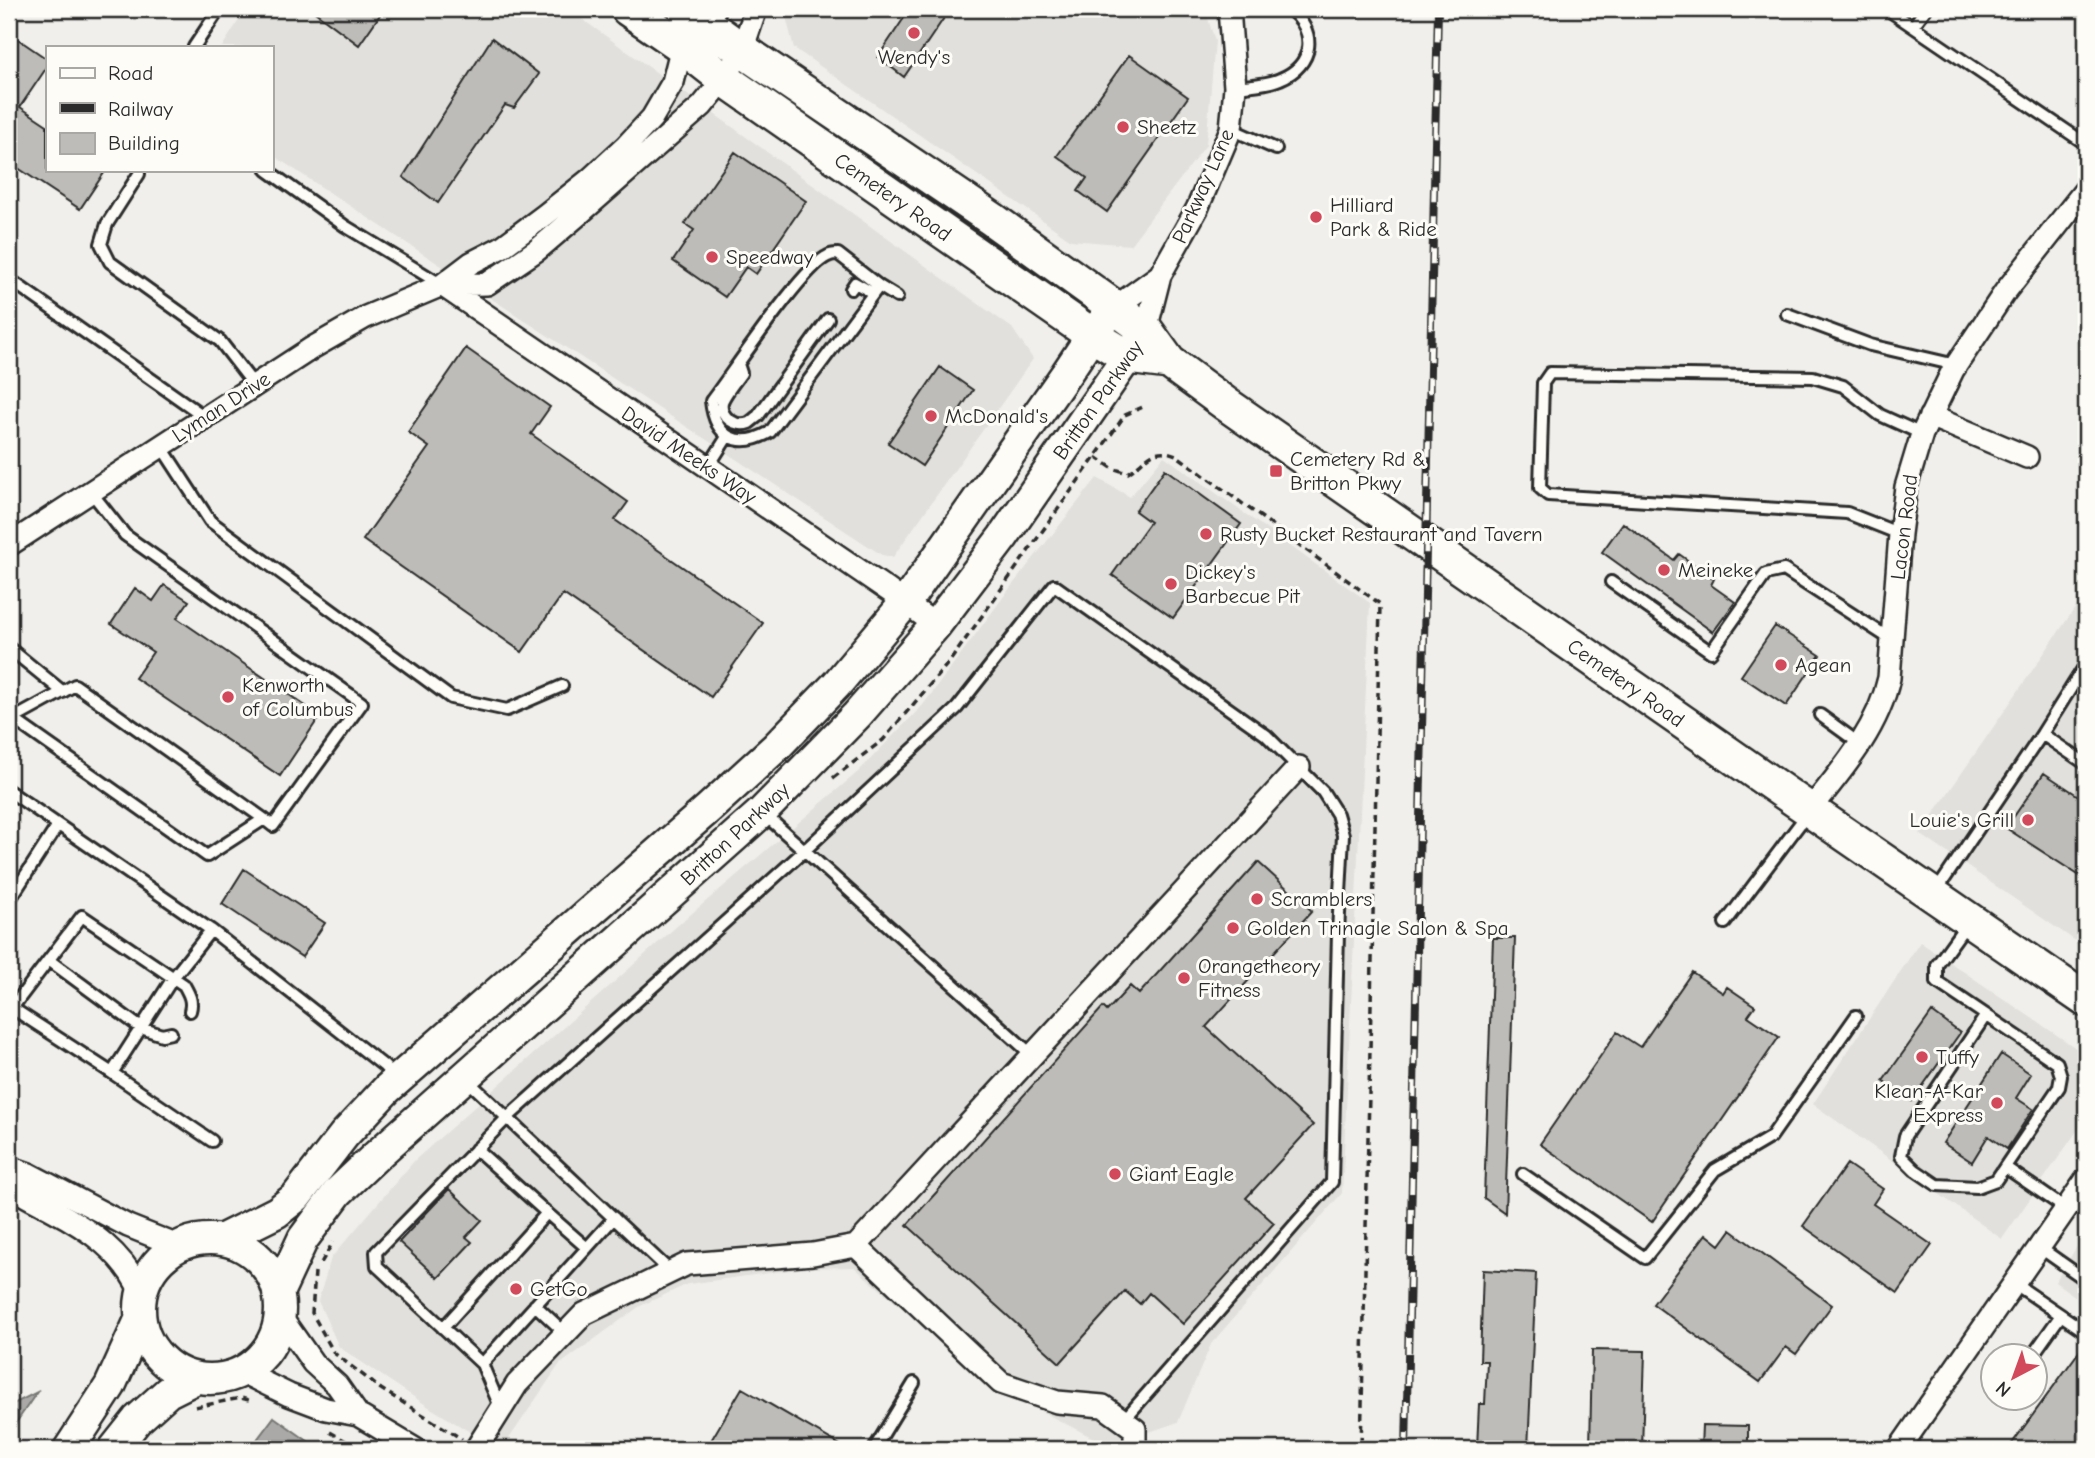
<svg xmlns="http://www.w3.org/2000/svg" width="2095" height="1458" font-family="'Comic Neue',sans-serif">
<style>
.built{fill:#e1e0dc}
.water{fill:#aaa9a7;stroke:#777775;stroke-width:2}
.building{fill:#bdbcb8;stroke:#2b2b2b;stroke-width:2}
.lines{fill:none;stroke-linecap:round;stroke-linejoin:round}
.service-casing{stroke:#2b2b2b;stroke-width:16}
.minor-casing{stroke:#2b2b2b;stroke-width:26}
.secondary-casing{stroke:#2b2b2b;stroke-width:35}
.primary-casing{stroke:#2b2b2b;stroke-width:38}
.path{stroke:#2b2b2b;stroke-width:3.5;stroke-dasharray:7 5;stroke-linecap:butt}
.service{stroke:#fdfcf7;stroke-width:10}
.minor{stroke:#fdfcf7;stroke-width:21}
.secondary{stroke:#fdfcf7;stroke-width:30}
.primary{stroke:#fdfcf7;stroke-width:33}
.rail-casing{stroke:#2b2b2b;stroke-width:8}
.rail{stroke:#fdfcf7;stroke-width:5;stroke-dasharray:16;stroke-linecap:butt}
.poi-dot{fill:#d1495b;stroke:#fdfcf7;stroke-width:2.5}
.labels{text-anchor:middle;stroke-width:6;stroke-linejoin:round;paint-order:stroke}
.poi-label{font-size:21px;fill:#2b2b2b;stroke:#fdfcf7;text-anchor:start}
.street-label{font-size:21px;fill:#2b2b2b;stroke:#fdfcf7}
</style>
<rect width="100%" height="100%" fill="#f0efeb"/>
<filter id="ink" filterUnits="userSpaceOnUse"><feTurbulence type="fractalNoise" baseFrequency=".0143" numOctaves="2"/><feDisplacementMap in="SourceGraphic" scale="14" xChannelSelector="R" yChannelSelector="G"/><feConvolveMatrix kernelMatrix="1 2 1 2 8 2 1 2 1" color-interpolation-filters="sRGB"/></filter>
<g filter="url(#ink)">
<path class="built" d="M246,9H568L1012,328L1033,359L893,557L882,555L271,154V47H222Z
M784,9H1205L1215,41L1206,145L1130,245L1071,240L794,48Z
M1164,456L1370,603L1342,1193L1211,1344L1178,1422L1109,1446L994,1387L854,1267L806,1268L688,1284L640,1306L559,1365L502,1449H498L429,1407L339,1347L318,1301L331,1258L415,1160L677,926L858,772L923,705L1010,588L1097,478L1130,497Z
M2086,592V948L1920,834Z
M1920,942L2086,1055V1118L2002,1239L1813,1104Z
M2086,1232V1304L2055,1282Z"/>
<path class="water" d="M37,1392L9,1433V1406Z
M274,1417L319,1449H250Z"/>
<path class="building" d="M311,9H384L359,45Z
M910,9H950L904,77L878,57Z
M9,33L47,59V67L20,107L47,125V170H106L80,209L9,162Z
M492,38L539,74L514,108L505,105L438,203L403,177Z
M1129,55L1188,97L1107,212L1078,191L1087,178L1057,156Z
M735,152L806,201L756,274L746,267L725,297L673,261L694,230L685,224Z
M466,348L550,407L531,434L628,502L615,520L763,623L711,697L563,594L522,652L363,540L429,447L408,432Z
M940,367L973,390L922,466L888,443Z
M1165,469L1241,524L1173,618L1112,575L1150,522L1135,511Z
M1623,523L1674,560L1679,554L1714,579L1711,585L1735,602L1713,632L1602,552Z
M164,585L189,601L177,618L320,716L280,776L135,678L153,652L111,624L135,588L153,601Z
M1775,626L1820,655L1786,706L1741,676Z
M2044,773L2086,801V880L2006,828Z
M1258,862L1312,911L1206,1027L1313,1125L1246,1198L1274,1223L1183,1324L1149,1293L1140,1304L1125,1291L1060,1363L907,1225L1103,1007L1107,1011L1130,986L1139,994Z
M244,869L325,923L302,957L222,904Z
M1493,938H1515L1505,1213L1484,1198Z
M1692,972L1723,993L1727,987L1755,1006L1748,1016L1779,1037L1652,1222L1540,1144L1617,1032L1640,1047Z
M1932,1012L1960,1033L1912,1101L1883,1081Z
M2001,1054L2031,1074L2016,1098L2033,1109L2007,1149L1988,1136L1972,1162L1943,1143Z
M1847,1164L1883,1189L1873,1204L1932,1245L1898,1293L1803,1226Z
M449,1189L482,1220L466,1237L472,1242L438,1278L399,1242Z
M1731,1230L1832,1305L1796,1354L1786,1347L1760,1382L1653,1304L1706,1234L1720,1245Z
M1483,1270L1536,1273L1528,1449L1477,1448L1479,1404H1485L1487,1361H1480Z
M2086,1342V1449H2008Z
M1592,1350L1645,1351L1642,1449H1590Z
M742,1388L847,1449H706Z
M1702,1425L1748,1426V1449H1701Z"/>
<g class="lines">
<defs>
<path id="service" d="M1887,9L2086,144
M1913,26L1926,9
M194,47L218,11
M1235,87C1249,85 1267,85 1280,79C1314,65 1318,31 1289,9
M1231,129L1276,149
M267,170L345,226L442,285
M139,174L107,224L101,244L110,262L220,341L254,385
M9,279L205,417
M879,286L770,432C738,450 715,438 711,401C732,374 802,267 828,256C831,254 835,254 838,254L879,286L897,297
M851,289L855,283L873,293
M1787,314L1870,345L1956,365
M739,367L741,373C736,380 724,395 722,402C719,417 736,428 749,423C752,421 755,418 758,416L828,319
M161,446L210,521L451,698L507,710L562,686
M708,467L727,437
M91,492L125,535L362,703L273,826L264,819L75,685L13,719L207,856L264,819
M1900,534L1847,513L1548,495L1540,488L1543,383L1550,373L1813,377L1843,386L1880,415L1922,434
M1611,582L1711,652L1766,574L1784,570L1892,640
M9,648L63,692
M1820,715L1860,744
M2042,734L2086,764
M9,791L211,930L384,1066L396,1079
M764,814L1032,1055
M1935,893L2042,734L2086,664
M9,901L58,825
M1968,922L1937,965V982L2057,1063L2061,1076L2059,1087L1996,1180L1977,1187L1937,1185L1915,1170L1901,1156L1905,1136L1986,1015
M1725,923L1808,813
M211,930L173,978L112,1073L212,1141
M50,961L141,1028L162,1035L171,1033
M9,1006L12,1008L82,916L184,985C189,994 193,1001 190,1011
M12,1008L112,1073
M467,1080L671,1272
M2005,1167L2066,1209
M1523,1174L1645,1258L1715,1170L1771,1137L1856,1016
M547,1213L587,1248
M2039,1247L2086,1280
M2014,1283L2086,1332
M535,1305L566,1334
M443,1328L547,1213L476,1149
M2032,1356L2061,1315
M482,1364L614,1218
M501,1409L482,1364L377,1266L376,1252L507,1118L804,851L957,708L1054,585L1266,735L1323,792L1337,814L1343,835L1338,933L1332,1182L1123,1421
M874,1449L914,1383"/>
<path id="minor" d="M442,285L888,590L936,625
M442,285L487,284L537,250L578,215L702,106L724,79L742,50L756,9
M1114,308L1160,275
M1146,330L1160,275L1197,209L1231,129L1235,87L1229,9
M1930,416L2027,457
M9,545L312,348L366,317L442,285L471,263L502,247L545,215L589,180L626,146L652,118L673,82L682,46L701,20L715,9
M1810,810C1842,770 1878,729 1889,678L1900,534L1906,487L1922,434L1953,370L2005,292L2086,189
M9,1167L29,1174L128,1226L178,1246
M9,1183C21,1195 36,1201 51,1209C89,1229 124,1253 141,1293
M856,1246L1001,1383L1057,1402L1103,1406L1135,1429V1449
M280,1316L313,1363L337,1385L358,1415
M242,1372L289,1395L326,1409L358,1415L415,1449
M476,1449L517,1384L584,1314L687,1264L813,1254L856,1246L1299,767
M1899,1449L2086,1180"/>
<path id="secondary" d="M140 1309a70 70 0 1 1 140 0a70 70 0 1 1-140 0Z
M221,1240L277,1212L296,1197L344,1135L387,1089L708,809L776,747L836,685L906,602L1066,374L1092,335L1114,308
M278,1293L303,1239L338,1192L376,1156L762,812L857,715L936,625L1003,537L1140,339
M69,1449L110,1386L140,1320
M114,1449L137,1420L168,1392L196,1378"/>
<path id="primary" d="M628,9L682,46L724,79L1092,335L1128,357L1169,362
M685,9L742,50L992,219L1146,330L1169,362L1226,404L1785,793L2086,1000"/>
</defs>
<use href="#service" class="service-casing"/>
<use href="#minor" class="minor-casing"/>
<use href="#secondary" class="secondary-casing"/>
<use href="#primary" class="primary-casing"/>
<path class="path" d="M1096,457L1112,468L1128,473C1147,461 1152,445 1176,455L1380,604L1361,1449
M833,778L883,740L950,661L1125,415L1145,406
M321,1263L333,1242
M315,1272L312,1313L334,1353L381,1389L462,1439
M195,1407L241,1398L252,1401
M330,1432L360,1449"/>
<use href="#service" class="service"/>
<use href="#minor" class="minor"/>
<use href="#secondary" class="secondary"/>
<use href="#primary" class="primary"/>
<defs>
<path id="rail" d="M1406,1449L1438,9"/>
</defs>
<use href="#rail" class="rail-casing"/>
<use href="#rail" class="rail"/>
</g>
</g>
<g class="poi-dot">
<circle cx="914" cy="33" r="7"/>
<circle cx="1123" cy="127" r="7"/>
<circle cx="1316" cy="217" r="7"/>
<circle cx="712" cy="257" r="7"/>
<circle cx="931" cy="416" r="7"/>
<rect x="1269" y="464" width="14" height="14" rx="3.5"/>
<circle cx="1206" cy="534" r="7"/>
<circle cx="1664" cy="570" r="7"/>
<circle cx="1171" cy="584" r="7"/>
<circle cx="1781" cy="665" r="7"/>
<circle cx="228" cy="697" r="7"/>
<circle cx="2028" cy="820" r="7"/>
<circle cx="1257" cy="899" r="7"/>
<circle cx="1233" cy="928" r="7"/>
<circle cx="1184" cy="978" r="7"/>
<circle cx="1922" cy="1057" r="7"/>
<circle cx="1997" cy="1103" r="7"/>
<circle cx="1115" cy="1174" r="7"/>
<circle cx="516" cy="1289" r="7"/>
</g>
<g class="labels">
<g class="poi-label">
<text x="914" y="64" text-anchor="middle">Wendy's</text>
<text x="1137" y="134">Sheetz</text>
<text x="1330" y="212">Hilliard<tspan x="1330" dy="24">Park &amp; Ride</tspan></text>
<text x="726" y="264">Speedway</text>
<text x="945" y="423">McDonald's</text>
<text x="1290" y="466">Cemetery Rd &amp;<tspan x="1290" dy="24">Britton Pkwy</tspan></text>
<text x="1220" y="541">Rusty Bucket Restaurant and Tavern</text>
<text x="1678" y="577">Meineke</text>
<text x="1185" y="579">Dickey's<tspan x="1185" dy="24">Barbecue Pit</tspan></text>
<text x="1795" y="672">Agean</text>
<text x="242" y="692">Kenworth<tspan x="242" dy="24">of Columbus</tspan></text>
<text x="2014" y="827" text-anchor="end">Louie's Grill</text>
<text x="1271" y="906">Scramblers</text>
<text x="1247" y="935">Golden Trinagle Salon &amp; Spa</text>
<text x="1198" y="973">Orangetheory<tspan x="1198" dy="24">Fitness</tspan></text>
<text x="1936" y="1064">Tuffy</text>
<text x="1983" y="1098" text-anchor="end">Klean-A-Kar<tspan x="1983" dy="24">Express</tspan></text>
<text x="1129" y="1181">Giant Eagle</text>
<text x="530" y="1296">GetGo</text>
</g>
<g class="street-label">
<text transform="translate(1203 186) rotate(-66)" y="7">Parkway Lane</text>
<text transform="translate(893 197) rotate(35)" y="7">Cemetery Road</text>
<text transform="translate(1098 400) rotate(-55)" y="7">Britton Parkway</text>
<text transform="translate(221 407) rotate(-33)" y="7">Lyman Drive</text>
<text transform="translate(689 455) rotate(34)" y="7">David Meeks Way</text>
<text transform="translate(1904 527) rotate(-83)" y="7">Lacon Road</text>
<text transform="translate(1626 683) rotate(35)" y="7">Cemetery Road</text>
<text transform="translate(735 834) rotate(-43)" y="7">Britton Parkway</text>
</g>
</g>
<rect width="2095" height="1458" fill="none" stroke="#fdfcf7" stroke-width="35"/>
<rect x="18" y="18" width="2060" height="1423" fill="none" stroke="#2b2b2b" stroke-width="2.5" filter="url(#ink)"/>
<rect x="46" y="46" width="228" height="126" fill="#fdfcf7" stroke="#a9a8a5" stroke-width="2"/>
<rect x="60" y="68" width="35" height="10" fill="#fdfcf7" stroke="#a9a8a5" stroke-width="2"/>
<text x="108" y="80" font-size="21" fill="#2b2b2b">Road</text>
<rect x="60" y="103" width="35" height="10" fill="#2b2b2b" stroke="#a9a8a5" stroke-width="2"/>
<text x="108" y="116" font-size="21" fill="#2b2b2b">Railway</text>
<rect x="60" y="133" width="35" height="21" fill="#bdbcb8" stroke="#a9a8a5" stroke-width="2"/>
<text x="108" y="150" font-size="21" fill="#2b2b2b">Building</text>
<g transform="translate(2014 1377) rotate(221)"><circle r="33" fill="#fdfcf7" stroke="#a9a8a5" stroke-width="2"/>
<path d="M0-5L12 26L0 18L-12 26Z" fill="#d1495b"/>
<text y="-10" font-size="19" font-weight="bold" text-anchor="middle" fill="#2b2b2b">N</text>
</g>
</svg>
